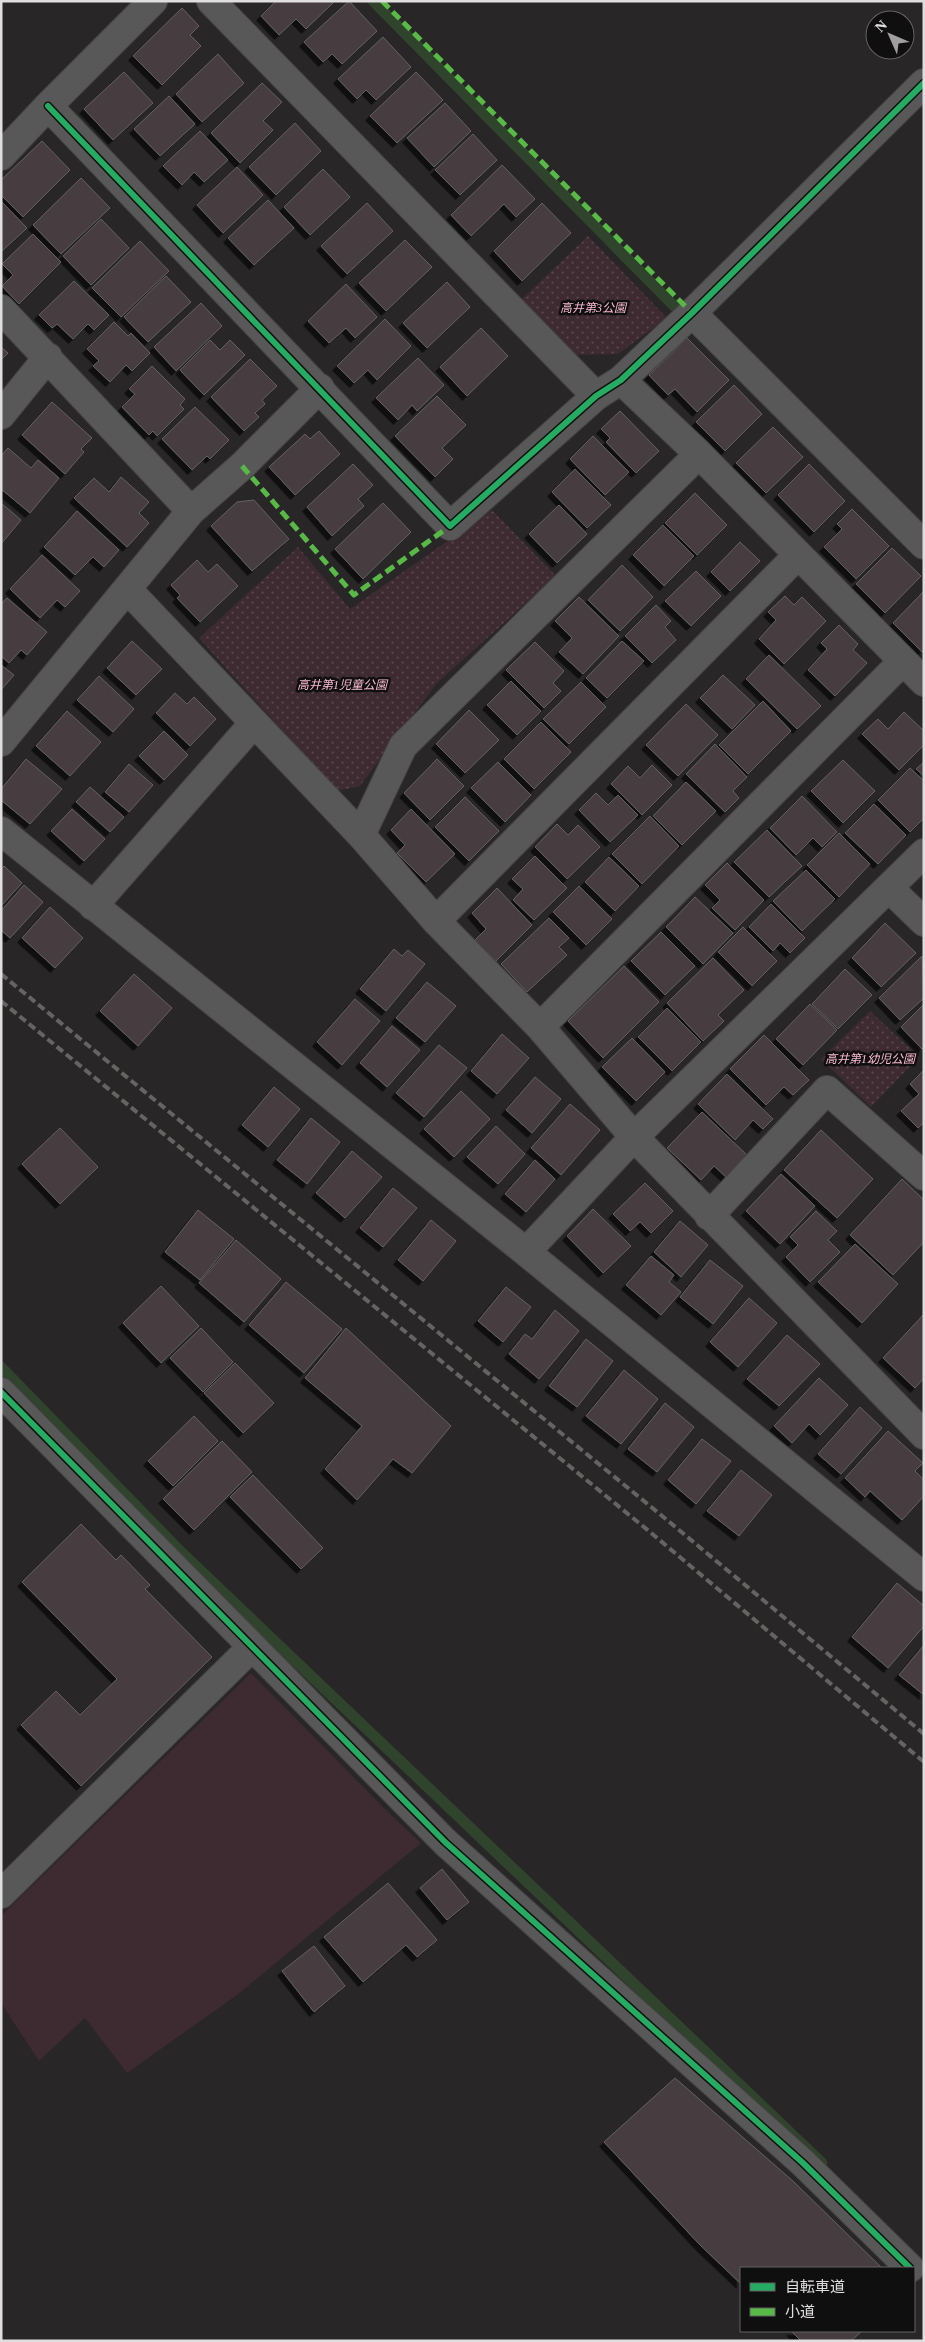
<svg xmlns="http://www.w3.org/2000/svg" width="925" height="2342" font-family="'Times New Roman','Noto Sans JP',serif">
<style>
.grass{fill:#3e2a31}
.park{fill:url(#park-dots)}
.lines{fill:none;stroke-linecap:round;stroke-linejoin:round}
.stream{stroke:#30432c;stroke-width:11}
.building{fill:#463e41;stroke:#636162;filter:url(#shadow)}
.minor-casing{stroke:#454344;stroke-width:30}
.minor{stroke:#585858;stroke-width:28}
.rail{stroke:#646463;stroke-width:4;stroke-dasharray:8 4;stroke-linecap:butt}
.quiet{stroke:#58b947;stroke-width:5;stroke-dasharray:10 5;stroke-linecap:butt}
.cycleway-casing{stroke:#100f0f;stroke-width:9}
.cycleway{stroke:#26ab63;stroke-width:6}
.labels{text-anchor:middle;stroke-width:5;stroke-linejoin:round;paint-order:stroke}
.park-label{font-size:12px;font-style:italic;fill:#fbbbd3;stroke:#100f0f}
</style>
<defs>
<pattern id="park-dots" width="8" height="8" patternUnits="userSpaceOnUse" patternTransform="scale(1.25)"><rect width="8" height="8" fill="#3e2a31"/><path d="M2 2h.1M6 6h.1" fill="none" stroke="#5a484e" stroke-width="1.8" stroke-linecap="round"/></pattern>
<filter id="shadow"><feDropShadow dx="-4.5" dy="4.5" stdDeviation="0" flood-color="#0009"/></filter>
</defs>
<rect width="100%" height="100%" fill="#282627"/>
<path class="grass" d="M251,1673L388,1812L421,1843L237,1995L127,2073L85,2018L39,2061L1,2003V1916Z"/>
<path class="park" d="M588,236L667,318L618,354L575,355L521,300Z
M492,510L556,576L436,684L360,786L337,791L199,638L298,547L350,609Z
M870,1011L919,1057L871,1107L821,1059Z"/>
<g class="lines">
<path class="stream" d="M373,1L678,310
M1,1367L180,1551L822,2163"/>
</g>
<path class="building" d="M276,1H335L306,29L296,19L279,35L261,16Z
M349,1L377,31L342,64L332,54L323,62L304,42Z
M182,8L199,26L190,35L201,46L162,85L133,56Z
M383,37L411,67L376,100L366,90L357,99L338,79Z
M218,54L244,83L202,122L176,94Z
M124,72L153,103L113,140L84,109Z
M416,72L443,100L397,143L370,116Z
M262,83L282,102L263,121L273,130L240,163L211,133Z
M169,96L195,124L160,156L134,129Z
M445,103L471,131L434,167L407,138Z
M295,123L321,151L276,195L249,167Z
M200,131L228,160L204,182L194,172L182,185L163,166Z
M473,134L497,160L460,195L435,170Z
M42,141L70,170L23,217L1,195V180Z
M502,165L535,199L516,217L504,204L471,236L451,215Z
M237,167L263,195L223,233L197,205Z
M323,169L350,197L310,235L284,207Z
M81,178L110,208L61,254L33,225Z
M268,200L294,228L254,265L228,238Z
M1,201L27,228L1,252Z
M367,203L393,231L347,274L321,246Z
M542,203L571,233L522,281L494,251Z
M101,219L129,248L91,285L63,256Z
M33,234L61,262L19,304L2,286L13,275L2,264Z
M405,240L432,267L386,311L359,283Z
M140,241L169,271L121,317L92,288Z
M166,276L191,302L148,342L124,317Z
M74,281L109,315L94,330L88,324L73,339L57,324L52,328L39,315Z
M447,282L470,307L427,348L403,323Z
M346,284L377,317L355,338L346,328L329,343L308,321Z
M201,303L222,326L176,371L154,347Z
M385,319L411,346L377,380L368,370L354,383L337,366Z
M114,322L128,336L131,333L150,353L132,371L126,365L110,382L93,366L99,361L87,349Z
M481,328L508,356L467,396L440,367Z
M687,338L729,380L697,412L675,389L668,395L649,375Z
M210,340L220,350L230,340L245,355L204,395L180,370Z
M1,347L8,353L1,360Z
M418,358L444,385L417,411L412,405L398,420L376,398Z
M250,359L277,386L262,400L265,404L255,413L259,417L244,431L211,397Z
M152,366L185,399L180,405L184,409L157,436L153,431L149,435L122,407L135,394L129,389Z
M734,385L762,414L725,451L696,422Z
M437,396L466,425L442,448L453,459L435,477L395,436Z
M52,402L92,438L81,449L84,452L65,474L22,435Z
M195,407L229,440L210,459L207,456L192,470L162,439Z
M620,411L659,451L636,473L606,442L610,438L601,429Z
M773,427L803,457L766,493L736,463Z
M319,431L340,454L295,495L269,467L305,434L310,439Z
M593,436L629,472L605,495L570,459Z
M8,448L31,468L38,460L59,478L30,513L1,489V456Z
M353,464L373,485L358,499L364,506L332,536L307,507Z
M809,464L845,501L814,532L778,495Z
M575,469L611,505L587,528L552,492Z
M121,477L149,502L139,513L149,523L127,547L74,498L94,478L109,492Z
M695,493L727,525L697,555L665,523Z
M254,500L289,539L252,571L211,526L237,502Z
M1,503L21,520L1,544Z
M383,503L411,532L363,579L335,549Z
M559,505L587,534L557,563L529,534Z
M852,509L889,546L856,579L824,547L842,529L837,524Z
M77,511L119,550L104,567L93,557L75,575L44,547Z
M663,525L694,556L664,586L633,555Z
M740,542L760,561L730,591L711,572Z
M892,548L921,576L885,613L856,584Z
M42,555L80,591L65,607L57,600L40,618L10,589Z
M197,560L208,572L217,564L238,586L200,622L177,598L180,595L171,585Z
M622,565L653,597L620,631L588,600Z
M696,571L721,596L691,626L665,601Z
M924,591V650L922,652L893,623Z
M785,596L794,605L802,597L826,621L784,664L759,639L776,620L768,612Z
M579,597L619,636L583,674L559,652L572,638L555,621Z
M7,598L47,632L27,655L21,650L9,663L1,656V604Z
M656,605L671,621L665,627L676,640L652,663L625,636Z
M839,625L858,644L853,650L867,663L835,696L808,670L827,649L821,643Z
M132,641L162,669L136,695L107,668Z
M622,641L644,661L607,698L586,678Z
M535,642L564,671L553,683L561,691L544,708L506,670Z
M769,655L821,706L797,729L746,679Z
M1,665L14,675L1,690Z
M723,675L755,705L732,729L700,698Z
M99,676L134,709L113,732L77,700Z
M511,681L541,711L517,735L487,705Z
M581,682L606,707L569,744L543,719Z
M175,693L187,704L194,697L216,719L190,746L156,713Z
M763,701L791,731L748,774L719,745Z
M686,704L718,735L678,776L646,745Z
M469,710L499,740L465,773L436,744Z
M67,711L101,742L70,776L36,746Z
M904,712L924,731V745L899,770L862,734L878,719L888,729Z
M541,722L571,752L534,789L504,759Z
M164,731L188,755L164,780L139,756Z
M715,744L747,777L733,791L739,798L725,812L686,774Z
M26,759L62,789L30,824L1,800V789Z
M437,759L464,786L430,820L404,793Z
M843,760L875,791L843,823L811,791Z
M498,762L531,795L505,822L471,788Z
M924,762V776L916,769Z
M129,764L153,785L129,812L105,792Z
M652,765L672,785L642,815L611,784L628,766L640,778Z
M910,768L924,781V818L910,832L878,800Z
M686,782L716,811L682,845L653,816Z
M90,787L124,817L110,832L76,802Z
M596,793L608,805L618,795L638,815L610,842L579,810Z
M802,796L837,832L822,847L813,838L796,855L770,828Z
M465,797L499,831L469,861L435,827Z
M874,804L906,835L878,864L845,833Z
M72,809L105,839L84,861L51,831Z
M411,809L455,854L426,882L397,853L405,845L391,830Z
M650,816L679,846L642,884L612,854Z
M557,824L568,835L578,825L600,847L567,879L535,847Z
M767,830L802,866L769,897L734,862Z
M839,833L870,864L839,897L807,865Z
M535,856L567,888L534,920L513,900L523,889L512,879Z
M609,857L639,886L615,911L585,882Z
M727,863L764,900L735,930L712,908L720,900L705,885Z
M4,866L22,883L1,906V869Z
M806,870L835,899L802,931L773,901Z
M24,885L43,902L10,938L1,930V911Z
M579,886L612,919L586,945L553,912Z
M497,888L532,925L496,961L475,940L486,929L472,913Z
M695,897L733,933L703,964L666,927Z
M771,904L805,938L790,953L780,943L773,951L749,927Z
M50,907L83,938L55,968L22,938Z
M549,918L569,938L559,947L567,955L527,992L501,964Z
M885,923L916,953L881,987L852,958Z
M743,927L777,961L752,986L718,952Z
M661,932L695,966L665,995L631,961Z
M394,949L402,956L408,950L425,964L386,1011L360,989Z
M922,956L924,998L900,1020L879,998Z
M713,958L744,990L718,1015L724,1021L703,1041L667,1003Z
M624,966L659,1002L603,1058L568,1021Z
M845,969L872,995L838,1029L812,1004Z
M134,974L172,1008L138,1046L100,1011Z
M427,982L456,1006L425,1042L396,1018Z
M355,999L380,1021L342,1065L317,1042Z
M810,1004L837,1030L803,1065L776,1039Z
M924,1004V1047L922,1049L901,1027Z
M667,1008L701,1042L672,1071L638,1037Z
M392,1026L420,1050L387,1087L360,1063Z
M502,1034L529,1058L497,1094L471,1071Z
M764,1035L809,1080L793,1095L784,1087L766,1105L730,1069Z
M632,1038L665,1072L636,1101L602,1067Z
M439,1045L467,1068L424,1117L396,1093Z
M924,1070V1122L918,1128L901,1111L919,1094L910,1084Z
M727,1074L773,1119L763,1129L753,1120L735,1140L698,1104Z
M535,1077L561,1099L532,1133L506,1110Z
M274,1087L300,1109L268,1147L242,1125Z
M461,1091L490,1119L454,1157L424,1129Z
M570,1104L600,1130L561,1175L531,1148Z
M702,1112L748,1156L727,1178L714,1166L701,1180L667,1148Z
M311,1118L340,1142L307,1184L277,1160Z
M496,1126L525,1154L498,1184L467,1157Z
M60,1128L98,1167L60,1204L22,1164Z
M821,1130L873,1179L837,1218L784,1170Z
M352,1151L382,1177L345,1218L316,1193Z
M535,1160L555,1179L526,1212L505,1194Z
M781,1174L815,1206L780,1244L746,1211Z
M902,1179L924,1200V1242L893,1275L850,1235Z
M645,1183L673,1211L651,1233L640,1222L630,1231L613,1214Z
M393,1188L417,1208L383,1247L360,1228Z
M593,1209L631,1246L603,1273L567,1236Z
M198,1210L234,1239L200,1280L165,1252Z
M816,1211L837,1231L828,1240L840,1252L810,1282L786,1257L798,1245L790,1237Z
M431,1220L456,1241L423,1281L398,1260Z
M680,1221L708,1245L681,1277L654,1252Z
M236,1240L281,1279L244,1322L199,1283Z
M855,1244L898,1284L862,1323L818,1282Z
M651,1256L674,1275L669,1282L681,1292L661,1315L626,1285Z
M710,1260L743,1286L713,1324L680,1297Z
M286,1282L342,1329L304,1373L249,1325Z
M161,1286L199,1326L161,1363L123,1323Z
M506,1287L531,1307L503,1342L478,1321Z
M749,1298L777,1323L738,1367L710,1342Z
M555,1310L579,1331L539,1379L509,1354L525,1334L532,1339Z
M924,1314V1378L915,1388L883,1358Z
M201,1328L233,1362L203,1392L170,1358Z
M346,1328L451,1426L412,1473L393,1459L357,1500L325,1469L362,1426L305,1378Z
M787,1335L820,1364L779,1406L747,1379Z
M586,1339L613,1361L577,1407L549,1386Z
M235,1363L274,1403L243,1433L204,1393Z
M624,1370L658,1399L621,1444L586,1416Z
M819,1378L848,1405L820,1435L809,1424L792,1443L774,1426Z
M665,1403L694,1427L657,1472L628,1449Z
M860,1407L882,1428L841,1474L818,1454Z
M194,1416L218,1441L173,1486L148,1461Z
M888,1431L923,1463L915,1471L924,1480V1496L902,1520L870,1491L865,1497L845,1478Z
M702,1439L731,1461L696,1504L668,1480Z
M222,1441L252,1472L194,1530L163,1499Z
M741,1470L772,1495L739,1536L707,1511Z
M253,1475L323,1548L301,1569L230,1497Z
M81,1524L116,1560L121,1555L150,1585L145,1589L212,1657L81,1786L21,1725L56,1691L80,1715L117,1679L22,1582Z
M897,1583L924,1606V1626L888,1668L852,1637Z
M924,1645V1695L899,1675Z
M442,1869L469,1902L447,1920L420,1888Z
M388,1883L437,1940L417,1957L406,1945L363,1982L324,1937Z
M314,1946L345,1986L314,2012L282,1971Z
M675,2078L794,2182L882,2268H741V2284L700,2245L604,2142Z
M791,2331H862L851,2341H801Z"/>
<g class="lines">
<defs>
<path id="minor" d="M211,1L596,396
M48,106L450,526L596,396L621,380L692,313L924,83
M1,156L48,106L153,1
M1,309L191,511
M692,313L924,545
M621,380L699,454L924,682
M1,415L48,357
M128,590L361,835L436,921L540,1027L634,1137L924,1435
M1,742L191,511L242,466L320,388
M1,831L526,1252L924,1577
M361,835L403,746L699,454
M889,888L924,922
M93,906L254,723
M436,921L797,556
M540,1027L903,661
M709,1216L827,1090L924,1176
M526,1252L634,1137L924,853
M1,1392L445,1842L803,2163L910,2268
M1,1894L252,1647"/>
</defs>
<use href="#minor" class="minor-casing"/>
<use href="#minor" class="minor"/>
<path class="rail" d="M1,974L661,1515L924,1734
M1,1001L650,1532L924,1762"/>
<path class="quiet" d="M382,1L692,313
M242,466L354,595L450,526"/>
<defs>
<path id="cycleway" d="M48,106L450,526L596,396L621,380L692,313L924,83
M1,1392L445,1842L803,2163L910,2268"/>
</defs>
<use href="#cycleway" class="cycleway-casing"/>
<use href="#cycleway" class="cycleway"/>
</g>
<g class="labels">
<g class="park-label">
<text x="593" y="312">高井第3公園</text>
<text x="342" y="689">高井第1児童公園</text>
<text x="870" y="1063">高井第1幼児公園</text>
</g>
</g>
<rect width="925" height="2342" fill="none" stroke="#e0dedf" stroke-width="5"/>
<rect x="740" y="2267" width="175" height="65" fill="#100f0f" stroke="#636262"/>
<rect x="750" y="2283" width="25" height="8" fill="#26ab63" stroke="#636262"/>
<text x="785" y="2292" font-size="15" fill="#e0dedf">自転車道</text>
<rect x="750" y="2308" width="25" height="8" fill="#58b947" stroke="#636262"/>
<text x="785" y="2317" font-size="15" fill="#e0dedf">小道</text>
<g transform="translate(890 35) rotate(315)"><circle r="24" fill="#100f0f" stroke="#636262"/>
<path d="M0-4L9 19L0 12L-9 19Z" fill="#a09e9f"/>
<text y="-8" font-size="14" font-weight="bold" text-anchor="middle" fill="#e0dedf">N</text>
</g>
</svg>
